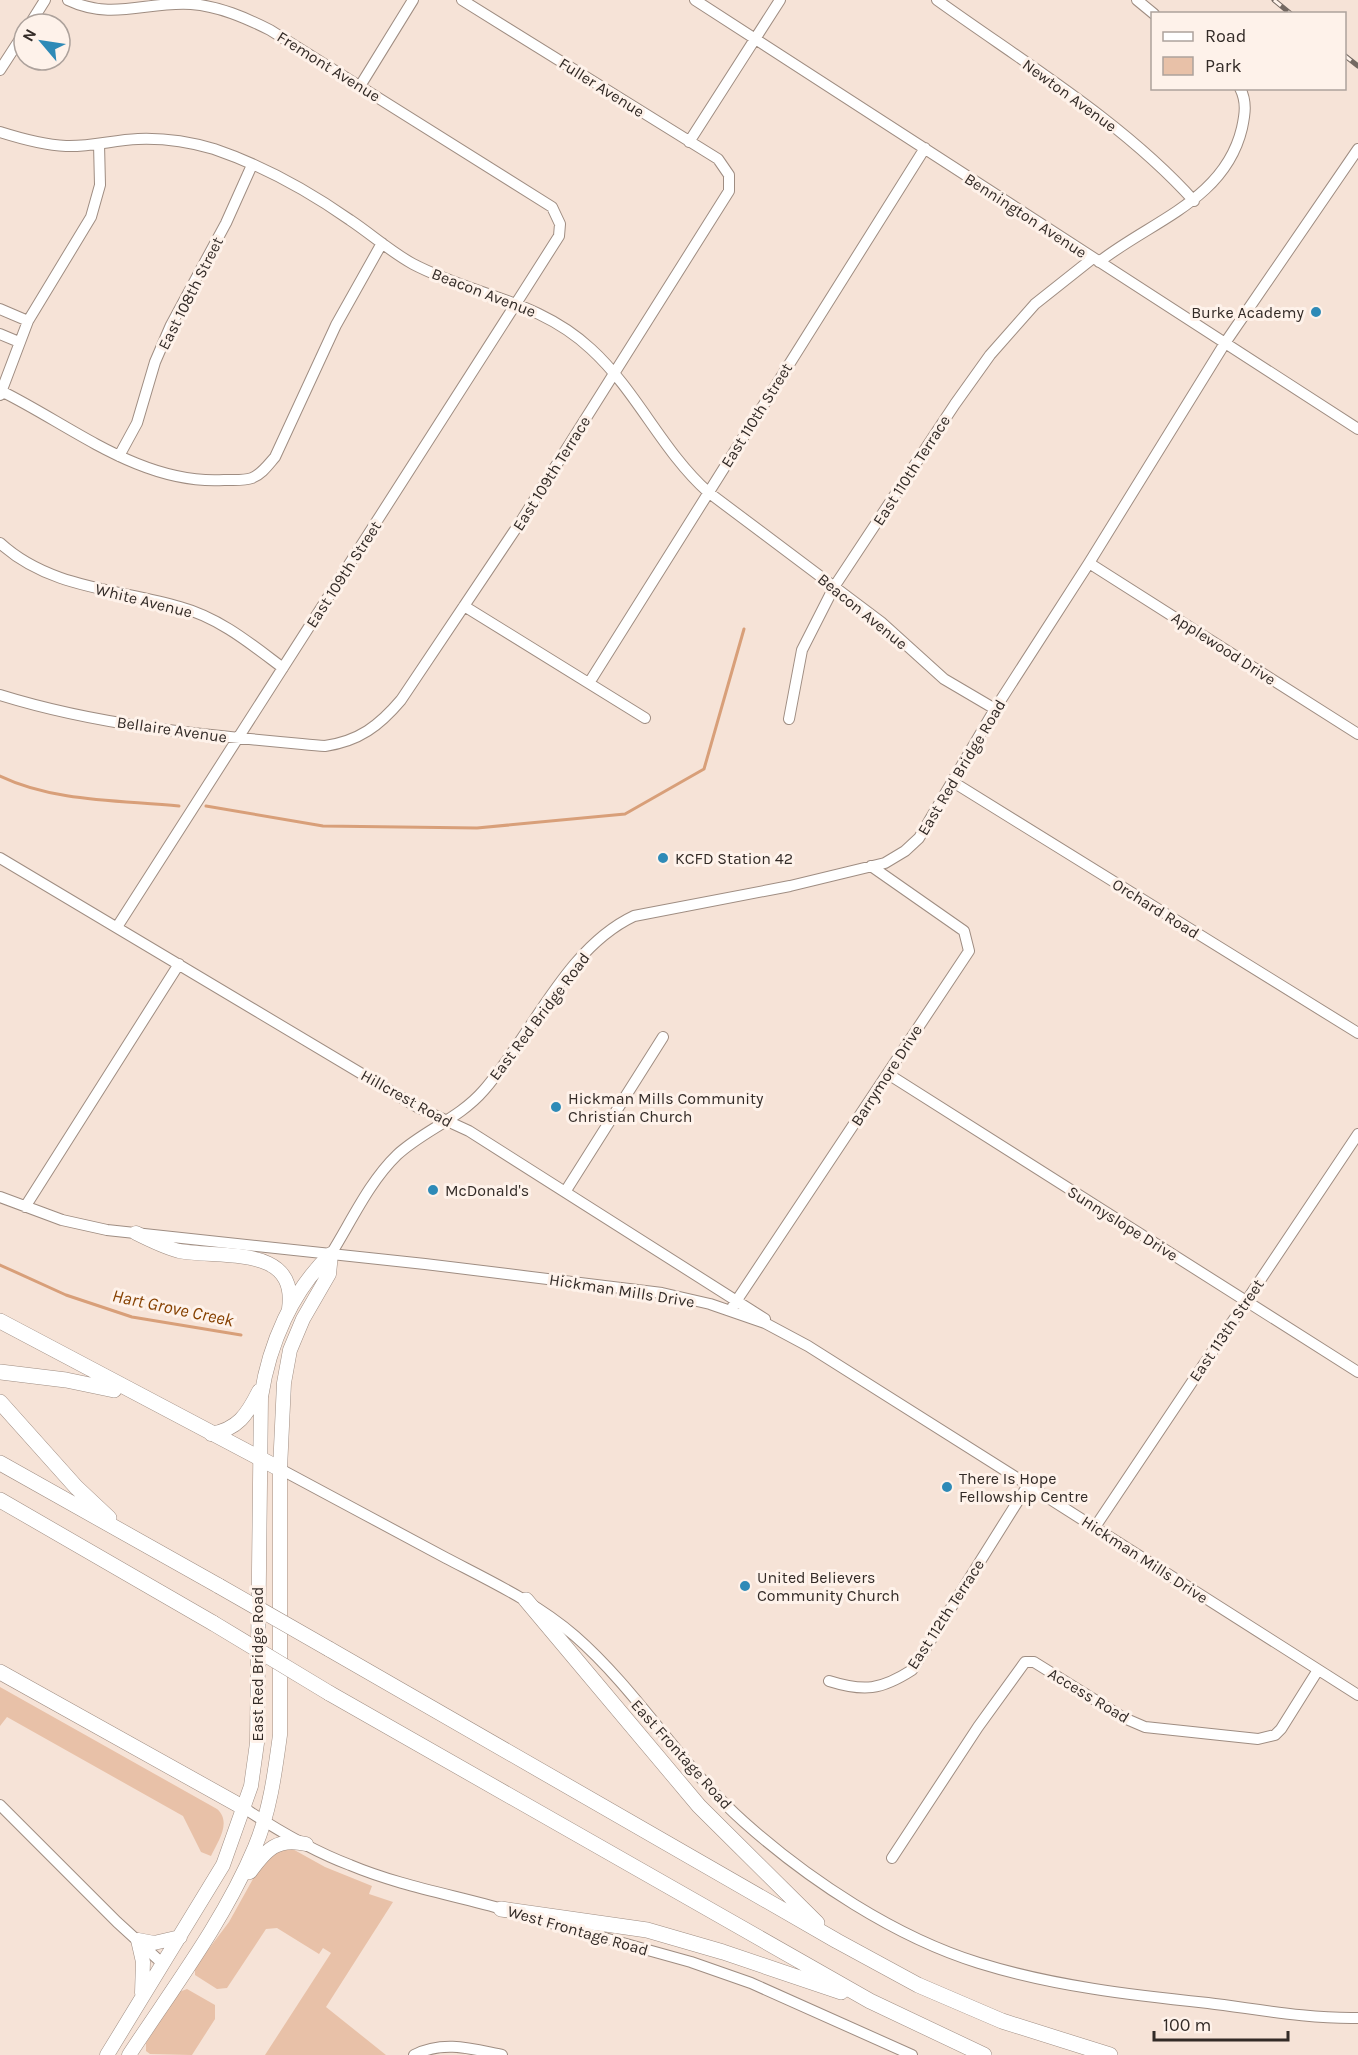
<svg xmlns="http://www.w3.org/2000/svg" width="1358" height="2055" font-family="Karla,sans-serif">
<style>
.green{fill:#e8c1a8}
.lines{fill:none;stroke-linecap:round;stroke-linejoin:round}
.stream{stroke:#d89f79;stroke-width:3}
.minor-casing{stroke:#9f8d82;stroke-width:12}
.major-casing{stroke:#9f8d82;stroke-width:15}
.highway-casing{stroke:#9f8d82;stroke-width:16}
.minor{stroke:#fff;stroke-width:10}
.major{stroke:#fff;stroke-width:14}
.highway{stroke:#fff;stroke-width:15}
.rail-casing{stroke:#746962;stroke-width:5}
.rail{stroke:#fef2ea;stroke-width:3;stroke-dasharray:9;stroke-linecap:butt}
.highway-bridge-casing{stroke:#9f8d82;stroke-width:16;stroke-linecap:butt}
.highway-bridge{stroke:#fff;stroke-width:15}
.poi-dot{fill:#2e8ab7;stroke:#fef2ea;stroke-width:2}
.labels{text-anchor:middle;stroke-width:6;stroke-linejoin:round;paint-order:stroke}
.street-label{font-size:16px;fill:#332b27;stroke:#fef2ea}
.poi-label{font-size:16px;fill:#332b27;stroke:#fef2ea;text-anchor:start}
.water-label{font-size:18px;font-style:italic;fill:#864100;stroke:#fef2ea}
</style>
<rect width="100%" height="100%" fill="#f6e3d7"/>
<path class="green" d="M0,1687L217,1809C232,1822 218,1841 211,1856L201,1852L183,1816L7,1717L0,1726Z
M289,1847L325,1867L372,1886L369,1894L393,1902L326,2007L386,2055H265L331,1953L323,1948L319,1954L277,1928L266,1929L227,1988L217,1989L195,1975V1967L229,1922L264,1859L271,1852Z
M187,1989L215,2005V2019L192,2055L150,2054L146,2051V2043L179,1992Z"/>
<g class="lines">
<path class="stream" d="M0,776C54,802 120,800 179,806
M206,806L323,826L477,828L625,814L704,769L744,629
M0,1265L66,1295L132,1317L241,1335"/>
<defs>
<path id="minor" d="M68,0C112,21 147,1 191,4C219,6 246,18 270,30L552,207L560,224L559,236L517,302L117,927
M695,0L1358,429
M937,0C1023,62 1123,122 1194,201
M1137,0L1154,14
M30,24L45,0
M0,70L24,33
M360,86L413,0
M0,132C22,139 43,145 66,146C90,147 114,140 138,139C163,138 190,142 214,149C261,165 310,192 350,220C371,234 391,252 413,264C474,296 539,300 591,349C637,391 662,451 708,492L881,622L944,679L995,709
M689,142L780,0
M1099,262C1151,221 1225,200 1242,128C1245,114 1247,102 1240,88
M0,309L28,321
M0,334L19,342
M1,391C72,426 141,485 224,480C233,480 244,481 252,478C262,474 268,465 275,457L336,325L382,243
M0,395L28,321L91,217L100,185L99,144
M119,456L137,423L155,362L171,325L226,223L252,165
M0,543C50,589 119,589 180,607C220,618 251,644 283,668
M1089,563L1358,734
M464,606L645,718
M589,683L925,148
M0,695C106,728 215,736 325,746C359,741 379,726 401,700L523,518L729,191V175L718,159L462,0
M789,719L802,650L834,587L955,404L990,355L1035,304L1093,258
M953,782L1358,1033
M0,858L419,1108L469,1131L765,1319
M888,1074L1358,1372
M565,1192L663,1037
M0,1197L62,1220L107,1230L425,1264L662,1293L710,1304L765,1323L808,1346L1028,1485L1358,1695
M25,1207L179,964
M331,1254C351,1222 369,1182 397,1155C424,1130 459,1119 484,1090C532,1035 566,948 634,916L790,886L885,863L905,851L919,838L995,709L1089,563L1225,343L1358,149
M733,1306L969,951L964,931L871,866
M280,1469C335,1499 391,1528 446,1558C490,1581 537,1603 575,1636C638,1691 681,1766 744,1822C809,1880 895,1937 979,1963C1053,1986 1131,1995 1208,2003C1257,2009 1308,2019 1358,2018
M1095,1527L1358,1134
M829,1681C864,1692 881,1690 912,1670L1028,1485
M0,1805L117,1922L163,1964
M244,1808C277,1830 313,1851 350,1865C400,1886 454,1895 506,1910
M892,1858L978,1727L1025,1662H1034L1124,1718L1145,1727L1258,1739L1275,1735L1281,1729L1318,1670
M547,1922L691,1962L751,1983L912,2055
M414,2055C444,2040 472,2049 502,2055"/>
<path id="major" d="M136,1233C150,1240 164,1247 179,1251C222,1259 298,1244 289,1309
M211,1434C238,1429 247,1415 259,1391
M250,1872C266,1850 277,1837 306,1844
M142,1993L143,1962L138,1940L154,1943L180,1937
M107,2055L223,1865L251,1786L257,1743L261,1397C269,1345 292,1290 331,1254
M129,2055C173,1988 224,1921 255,1847C270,1811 275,1772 280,1735V1469L284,1383L290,1350L303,1319L329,1274L331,1254"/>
<path id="highway" d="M0,1321L280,1469
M0,1372L66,1380L114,1390
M0,1402L76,1487L109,1518
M0,1463L219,1586
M0,1500L213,1623
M526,1600L699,1806L817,1923
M329,1649L837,1941L918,1985L1002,2021L1110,2055
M0,1672L244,1808
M329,1693L870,2001L984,2055
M501,1909L647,1930L723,1952L841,1992"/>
</defs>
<use href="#minor" class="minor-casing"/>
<use href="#major" class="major-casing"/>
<use href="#highway" class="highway-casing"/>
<use href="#minor" class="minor"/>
<use href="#major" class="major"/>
<use href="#highway" class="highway"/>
<defs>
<path id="rail" d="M1274,0L1291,14
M1344,55L1358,66"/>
</defs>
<use href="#rail" class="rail-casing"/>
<use href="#rail" class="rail"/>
<defs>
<path id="highway-bridge" d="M219,1586L329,1649
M213,1623L329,1693"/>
</defs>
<use href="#highway-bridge" class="highway-bridge-casing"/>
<use href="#highway-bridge" class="highway-bridge"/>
</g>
<g class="poi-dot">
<circle cx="1316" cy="312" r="6"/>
<circle cx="663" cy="858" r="6"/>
<circle cx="556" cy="1107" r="6"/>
<circle cx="433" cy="1190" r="6"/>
<circle cx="947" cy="1487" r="6"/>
<circle cx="745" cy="1586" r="6"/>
</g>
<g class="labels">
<g class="street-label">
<text transform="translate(329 66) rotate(32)" y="6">Fremont Avenue</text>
<text transform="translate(602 87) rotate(32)" y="6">Fuller Avenue</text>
<text transform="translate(1070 95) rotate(36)" y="6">Newton Avenue</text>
<text transform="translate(1026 215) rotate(33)" y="6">Bennington Avenue</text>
<text transform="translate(484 292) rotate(21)" y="6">Beacon Avenue</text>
<text transform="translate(190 293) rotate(-63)" y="6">East 108th Street</text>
<text transform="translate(756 415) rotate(-58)" y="6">East 110th Street</text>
<text transform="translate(911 470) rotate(-57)" y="6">East 110th Terrace</text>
<text transform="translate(551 473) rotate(-58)" y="6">East 109th Terrace</text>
<text transform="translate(343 574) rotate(-57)" y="6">East 109th Street</text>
<text transform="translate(144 600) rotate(14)" y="6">White Avenue</text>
<text transform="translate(863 611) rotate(39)" y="6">Beacon Avenue</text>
<text transform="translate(1224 648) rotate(33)" y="6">Applewood Drive</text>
<text transform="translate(172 729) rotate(8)" y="6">Bellaire Avenue</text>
<text transform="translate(961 767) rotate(-59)" y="6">East Red Bridge Road</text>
<text transform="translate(1156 908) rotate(32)" y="6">Orchard Road</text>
<text transform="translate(539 1016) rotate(-53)" y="6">East Red Bridge Road</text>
<text transform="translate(886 1075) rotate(-57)" y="6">Barrymore Drive</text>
<text transform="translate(407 1098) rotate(29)" y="6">Hillcrest Road</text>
<text transform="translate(1123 1223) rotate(32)" y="6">Sunnyslope Drive</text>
<text transform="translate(622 1290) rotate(9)" y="6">Hickman Mills Drive</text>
<text transform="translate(1226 1330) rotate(-56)" y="6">East 113th Street</text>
<text transform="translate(1145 1559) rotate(33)" y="6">Hickman Mills Drive</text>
<text transform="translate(945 1614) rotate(-57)" y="6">East 112th Terrace</text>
<text transform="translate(257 1664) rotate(-90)" y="6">East Red Bridge Road</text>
<text transform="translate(1089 1695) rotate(31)" y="6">Access Road</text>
<text transform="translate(682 1754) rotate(48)" y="6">East Frontage Road</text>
<text transform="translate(578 1930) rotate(16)" y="6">West Frontage Road</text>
</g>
<g class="poi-label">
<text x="1304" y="318" text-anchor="end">Burke Academy</text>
<text x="675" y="864">KCFD Station 42</text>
<text x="568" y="1104">Hickman Mills Community<tspan x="568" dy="18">Christian Church</tspan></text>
<text x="445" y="1196">McDonald's</text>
<text x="959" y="1484">There Is Hope<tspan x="959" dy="18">Fellowship Centre</tspan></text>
<text x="757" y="1583">United Believers<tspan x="757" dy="18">Community Church</tspan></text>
</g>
<g class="water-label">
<text transform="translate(173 1308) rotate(12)" y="6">Hart Grove Creek</text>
</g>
</g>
<rect x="1151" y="12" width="195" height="78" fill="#fef2ea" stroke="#ada29c" stroke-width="1.5"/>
<rect x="1163" y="32" width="30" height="9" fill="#ffffff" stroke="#ada29c" stroke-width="1.5"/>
<text x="1205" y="42" font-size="18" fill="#332b27">Road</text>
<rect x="1163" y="57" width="30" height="18" fill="#e8c1a8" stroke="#ada29c" stroke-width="1.5"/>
<text x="1205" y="72" font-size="18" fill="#332b27">Park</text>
<g transform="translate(42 42) rotate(299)"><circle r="28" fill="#fef2ea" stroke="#ada29c" stroke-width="1.5"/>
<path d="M0-4.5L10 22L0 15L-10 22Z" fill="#2e8ab7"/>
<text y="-9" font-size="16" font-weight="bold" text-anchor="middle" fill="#332b27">N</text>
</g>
<path d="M1154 2031v9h134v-9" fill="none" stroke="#332b27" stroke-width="3"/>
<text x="1163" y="2031" font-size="18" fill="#332b27" stroke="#fef2ea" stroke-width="4.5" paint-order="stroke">100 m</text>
</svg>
